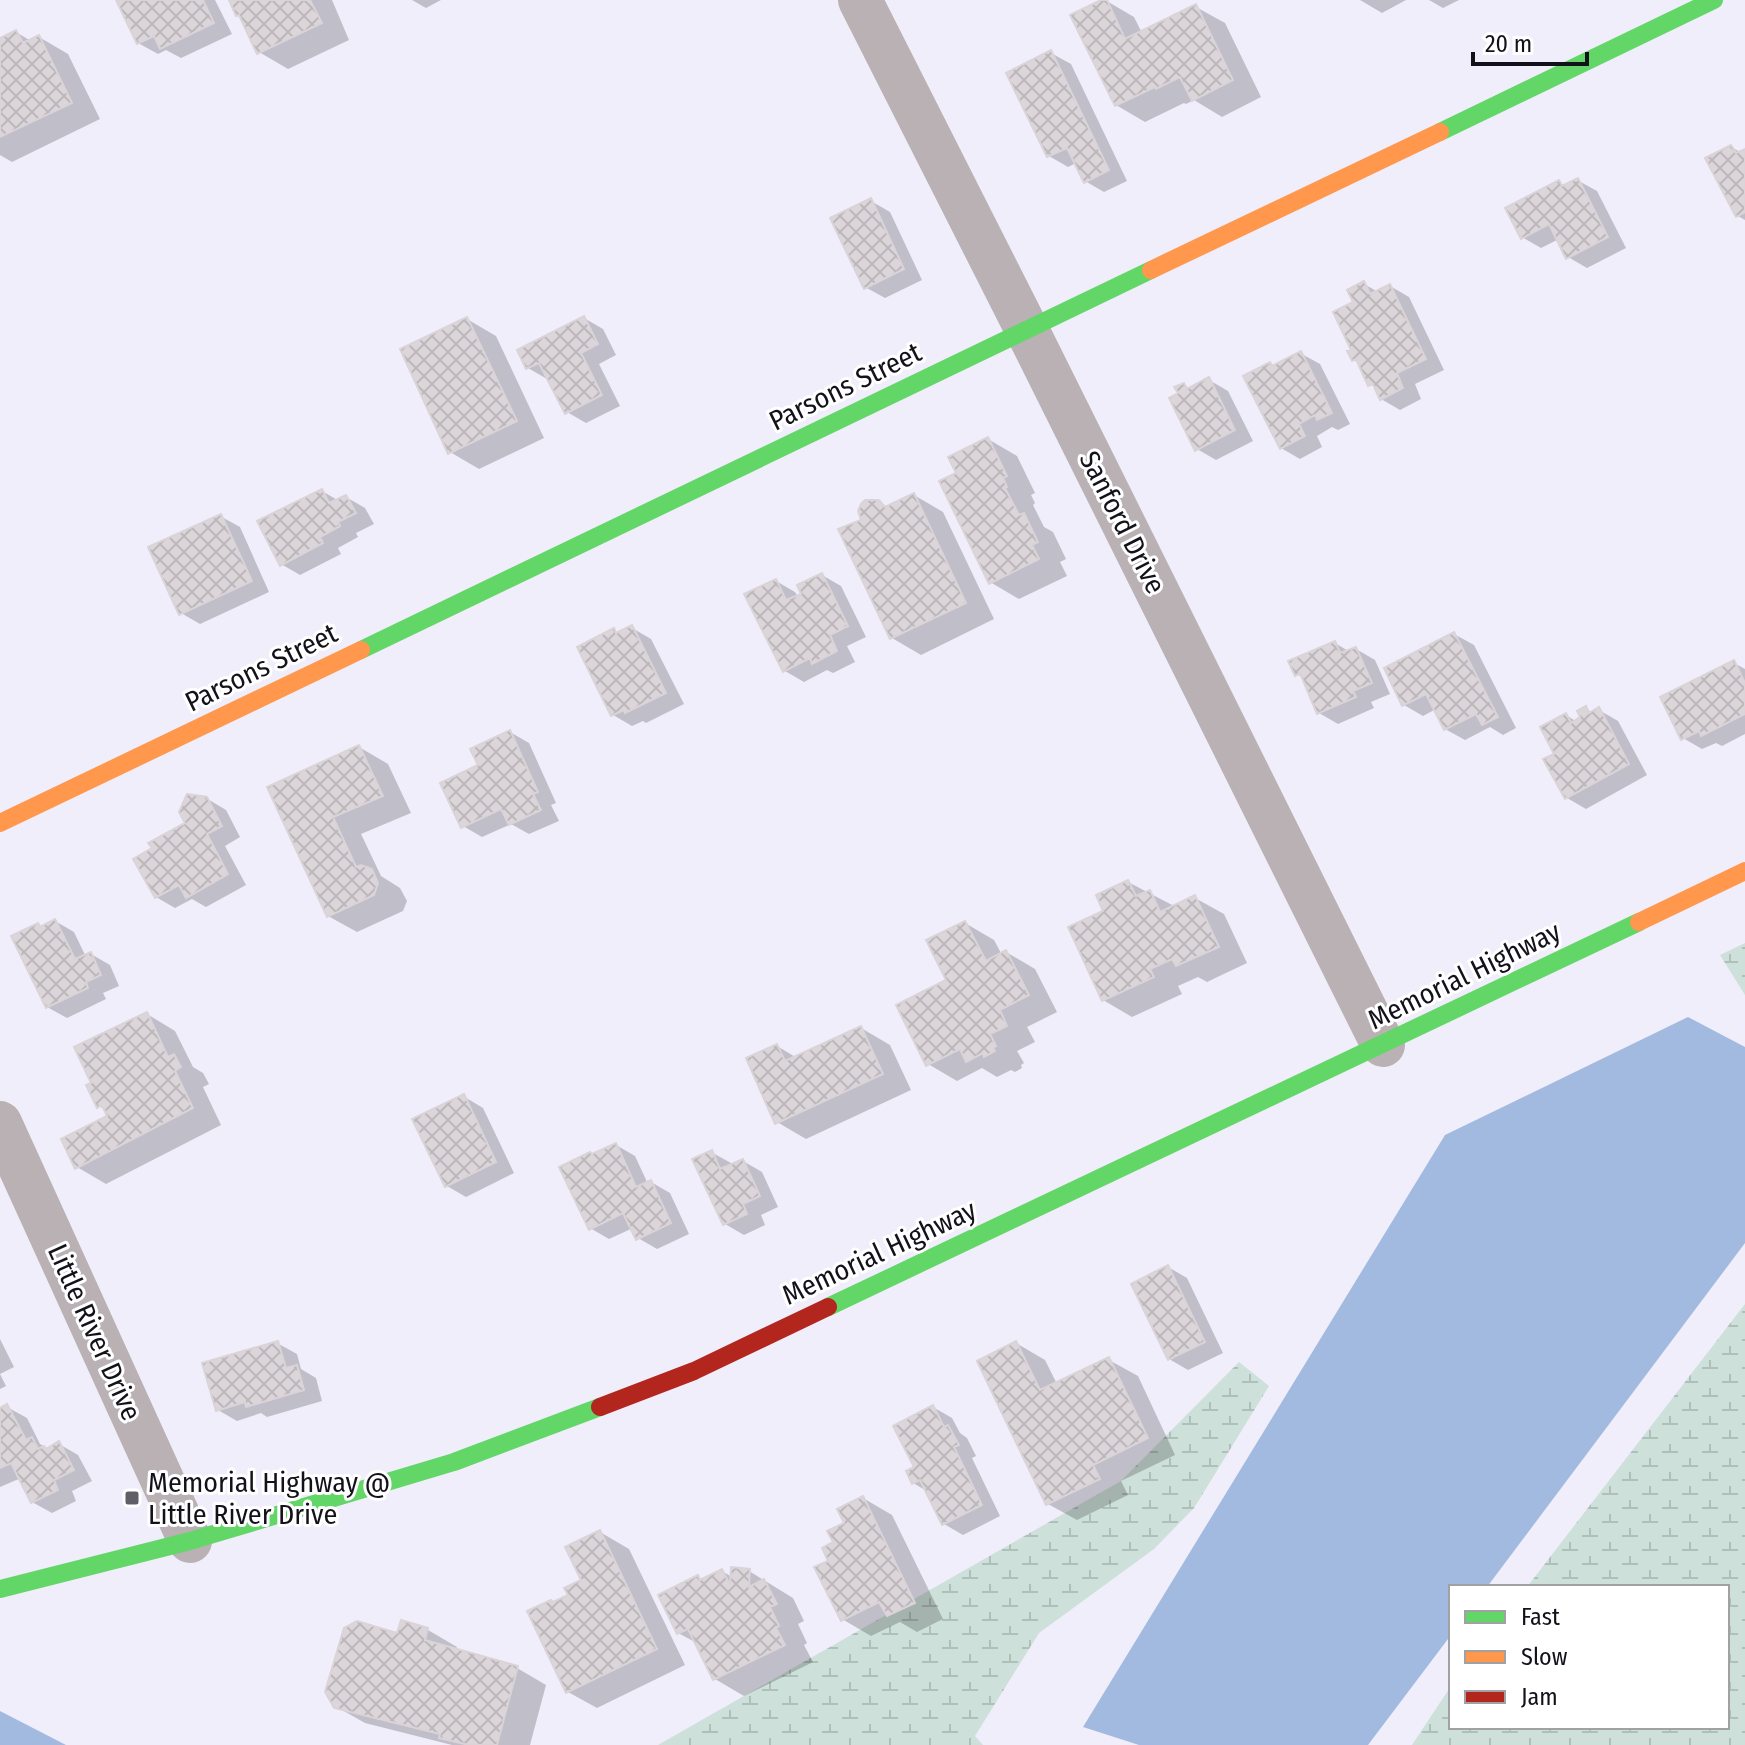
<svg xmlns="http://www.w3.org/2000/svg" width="1745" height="1745" font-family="'Fira Sans Condensed',sans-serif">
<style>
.wetland{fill:url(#wetland-marsh)}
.water{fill:#a2badf}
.shadow{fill:#0003}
.building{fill:url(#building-cross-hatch);stroke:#dad3d8;stroke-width:2}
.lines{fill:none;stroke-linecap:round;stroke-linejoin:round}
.street{stroke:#b9b1b3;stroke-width:44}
.fast{stroke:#63d668;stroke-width:18}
.slow{stroke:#ff974d;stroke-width:18}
.jam{stroke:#b3261e;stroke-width:18}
.poi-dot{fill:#605f68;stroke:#fff;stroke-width:3}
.labels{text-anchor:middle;stroke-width:6;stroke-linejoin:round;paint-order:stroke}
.street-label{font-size:28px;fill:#13121a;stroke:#fff}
.poi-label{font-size:28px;fill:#13121a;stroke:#fff;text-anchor:start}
</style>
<defs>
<pattern id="wetland-marsh" width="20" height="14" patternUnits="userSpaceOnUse" patternTransform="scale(2)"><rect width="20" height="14" fill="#cde0da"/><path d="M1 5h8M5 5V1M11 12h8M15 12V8" fill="none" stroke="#afbfba"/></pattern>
<pattern id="building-cross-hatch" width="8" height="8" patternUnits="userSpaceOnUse" patternTransform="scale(2)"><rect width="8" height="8" fill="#dcd6db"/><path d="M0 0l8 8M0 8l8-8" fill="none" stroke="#bcb7bb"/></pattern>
</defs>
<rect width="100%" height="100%" fill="#f0eefa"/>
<path class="wetland" d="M1745,943V995L1720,955Z
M1745,1304V1745H1412L1451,1686V1727H1727V1587H1527Z
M1239,1362L1269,1386L1194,1508L1154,1549L1039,1633L975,1736L983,1745H658L1121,1481Z"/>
<path class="water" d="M1688,1017L1745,1047V1243L1487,1587H1451V1635L1368,1745H1139L1083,1727L1445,1135Z
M0,1711L66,1745H0Z"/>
<path class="shadow" d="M118,0H215L232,34L181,58L166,50L158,54L138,43Z
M231,0H332L349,40L288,69L259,52L242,17L238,15Z
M412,0H441L426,8Z
M1105,0L1134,17L1142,33L1196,7L1225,23L1261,97L1222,117L1194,100L1186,104L1184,103L1145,122L1116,105Z
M1360,0H1406L1382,13Z
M1429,0H1459L1443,8Z
M16,32L31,41L39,37L68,54L100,119L12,162L0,155V40Z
M1051,53L1071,64L1127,181L1104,192L1085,181L1076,163L1068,167L1049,156Z
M1731,147L1742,153L1745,151V220L1738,216Z
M1577,180L1597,191L1626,248L1587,268L1568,257L1559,239L1541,248L1522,237L1558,182L1566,187Z
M871,201L890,212L922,280L885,298L865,287Z
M1364,284L1378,292L1390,286L1409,297L1444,370L1415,384L1421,399L1400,410L1381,399L1377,388L1370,384L1360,363L1353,360L1356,303Z
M584,318L603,329L616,355L599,364L620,406L586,423L567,412L547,379L528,368Z
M467,319L496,336L544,438L479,469L450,452Z
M1300,353L1320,364L1350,424L1338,430L1332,427L1317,436L1322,447L1300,459L1281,448L1270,364L1274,367Z
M1209,380L1228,391L1253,441L1216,460L1197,449L1180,394L1184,385L1191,389Z
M988,439L1017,456L1035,493L1031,495L1035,503L1033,505L1044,527L1053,532L1066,559L1060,562L1067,576L1019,599L990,582L958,474Z
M322,491L339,501L346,497L365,508L374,524L356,533L358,537L338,548L341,554L300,575L281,564Z
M914,495L943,512L994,619L921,655L892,638L864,521L878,502L888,507Z
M220,516L240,527L269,592L200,624L181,613Z
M822,575L841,586L866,637L847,646L855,662L833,673L827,670L804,682L785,671L776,581L795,592L798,597L803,595Z
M632,628L651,639L684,704L646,723L643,721L632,726L613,715L614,630L620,634Z
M1454,634L1474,645L1516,728L1503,735L1490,727L1465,740L1445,729L1436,709L1423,716L1404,705Z
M1335,643L1350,652L1356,649L1375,660L1390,694L1371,702L1374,708L1338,724L1319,713L1304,678L1296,674Z
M1734,663L1745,669V734L1722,746L1716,743L1702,749L1683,738Z
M1586,709L1593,713L1599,710L1618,721L1647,775L1586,809L1567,798L1557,754L1566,715L1577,722L1583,718Z
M510,732L529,743L556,803L551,805L559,821L529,834L511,824L482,837L463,826L481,766Z
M359,747L388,764L411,813L361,834L381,876L400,888L407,901L403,911L357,932L328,916L269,788Z
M206,798L226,810L240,837L225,846L246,885L206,907L192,899L175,908L156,897L188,823Z
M1128,882L1176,907L1195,898L1224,914L1247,963L1207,982L1198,977L1178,986L1182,994L1132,1017L1103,1000L1106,912Z
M55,921L74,932L86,957L91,954L110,965L119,986L103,993L106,999L67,1018L47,1007L38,925L43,928Z
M965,923L994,940L1002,955L1006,952L1035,969L1057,1012L1027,1027L1035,1042L1017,1051L1024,1063L1021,1065L1022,1068L1015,1072L1011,1070L997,1077L982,1068L957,1081L928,1064Z
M147,1014L175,1031L193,1067L203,1073L209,1084L203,1087L221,1125L106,1184L77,1167L110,1117L107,1111L99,1106Z
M861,1028L890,1045L911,1090L806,1139L777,1122V1046L797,1058Z
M463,1096L483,1108L514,1173L466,1197L447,1186Z
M616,1145L635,1156L648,1184L651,1182L670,1193L689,1234L657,1249L638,1238L633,1228L609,1239L590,1228L593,1156Z
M711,1152L731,1163L732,1166L743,1161L762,1172L778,1207L761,1215L765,1225L744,1235L725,1224Z
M1168,1267L1187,1278L1223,1353L1188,1370L1169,1359Z
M0,1339L14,1367L0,1374L6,1386L0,1389Z
M277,1343L297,1354L301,1369L316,1378L322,1401L267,1417L261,1413L237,1421L218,1410Z
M1016,1343L1045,1360L1057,1384L1109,1360L1138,1376L1175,1455L1121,1481L1128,1495L1077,1520L1048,1504Z
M7,1407L27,1418L40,1444L49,1449L59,1444L78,1455L92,1481L72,1491L76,1501L52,1513L32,1502L21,1478L0,1487V1410Z
M933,1407L952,1418L960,1433L967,1438L976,1456L972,1458L1000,1516L963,1535L944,1524L927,1491L913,1483Z
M863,1498L892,1515L943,1619L917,1632L900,1622L871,1636L842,1619L836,1543Z
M600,1532L629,1549L685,1665L597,1708L568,1692L571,1596L584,1581Z
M722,1571L732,1577L749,1571L793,1598L804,1621L798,1624L807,1643L804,1645L813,1662L744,1696L715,1679L697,1643L678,1633L698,1578L703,1581Z
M402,1622L428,1630L457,1647L455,1650L517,1668L546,1685L530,1745H452L365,1723L335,1706L399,1635Z"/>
<path class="building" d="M116,0H203L214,23L160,49L154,36L137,44Z
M229,0H310L322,23L257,54L239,15L236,16Z
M1101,0H1107L1125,39L1196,4L1233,80L1192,101L1180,77L1156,89L1155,87L1115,106L1070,15Z
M16,30L23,43L39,35L72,103L0,137V38Z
M1051,50L1109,170L1084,183L1067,148L1047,157L1006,73Z
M1731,145L1736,153L1745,149V212L1736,217L1705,158Z
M1578,178L1608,237L1566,259L1549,224L1521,239L1505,208L1559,180L1562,186Z
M871,198L904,269L864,289L830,218Z
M1364,281L1370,294L1390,284L1426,359L1397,373L1403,388L1380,400L1373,384L1368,386L1356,359L1352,361L1347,351L1351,350L1333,312L1353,302L1347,290Z
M584,316L598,344L581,353L602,395L565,414L539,363L526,369L517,350Z
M467,317L517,421L448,454L400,349Z
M1301,351L1332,413L1317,420L1315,415L1299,424L1305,436L1280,449L1243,376L1270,362L1272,366Z
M1209,377L1235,430L1195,451L1169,398L1178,393L1174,387L1184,383L1187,389Z
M988,437L1007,476L1003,478L1007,487L1005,488L1019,515L1024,513L1038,542L1032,545L1039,559L989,584L939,481L956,473L948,457Z
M322,489L329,503L346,495L356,513L338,522L340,526L320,537L323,543L280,566L257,521Z
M914,493L966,603L890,639L838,529L861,520L858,511L861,504L865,500H879L885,507Z
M221,514L252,581L179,615L148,547Z
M822,573L848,626L830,635L837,651L812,664L810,658L783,672L744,594L776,579L786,600L801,594L797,585Z
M632,625L666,693L625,713L624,710L611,716L577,647L614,628L616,633Z
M1454,632L1498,717L1482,725L1476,714L1444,730L1426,694L1402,706L1384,668Z
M1335,641L1340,653L1356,647L1372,683L1353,691L1356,697L1317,714L1300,673L1295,676L1288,661Z
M1734,660L1745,683V714L1701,736L1699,731L1681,740L1660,697Z
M1586,706L1589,713L1599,707L1629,764L1565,799L1543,759L1554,754L1540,727L1566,713L1571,723L1580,717L1577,711Z
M510,730L538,792L533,794L541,810L509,825L501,809L461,828L440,783L478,765L470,749Z
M359,745L383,796L333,817L356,867L361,865L372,869L378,883L374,895L327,917L267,787Z
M187,794L207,797L222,826L207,834L228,874L186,898L179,885L155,898L133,859L152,848L148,843L185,823L179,812Z
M1128,880L1136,896L1150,890L1160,912L1195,895L1219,947L1176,966L1172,959L1150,969L1154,977L1102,1001L1068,927L1103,911L1096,895Z
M55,919L75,959L91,952L101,975L86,982L88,988L46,1008L11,936L38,923L40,927Z
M965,921L986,961L1006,950L1029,995L1000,1010L1007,1026L990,1034L996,1046L993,1048L995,1051L984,1057L983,1053L966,1062L960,1049L926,1066L896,1005L946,980L926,940Z
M147,1012L168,1057L174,1054L181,1067L175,1071L193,1108L75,1169L61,1139L107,1116L102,1105L97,1108L86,1085L91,1083L74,1047Z
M861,1026L883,1074L775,1124L746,1058L777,1044L785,1061Z
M464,1094L496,1162L445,1187L412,1119Z
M616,1143L636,1187L651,1180L671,1223L636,1240L623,1213L589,1230L559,1167L590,1152L592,1154Z
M712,1150L720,1169L743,1159L760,1196L743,1204L747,1214L723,1225L692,1159Z
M1168,1265L1205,1342L1168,1360L1131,1284Z
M278,1341L286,1368L297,1365L304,1390L246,1407L245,1402L216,1411L202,1363Z
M1016,1341L1040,1390L1109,1357L1148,1438L1093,1465L1100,1479L1046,1505L977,1361Z
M7,1404L26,1440L32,1437L38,1449L44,1446L46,1449L59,1441L74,1470L54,1480L58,1490L31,1503L11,1463L0,1468V1408Z
M933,1405L944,1427L948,1425L959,1445L954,1447L982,1505L942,1525L920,1480L912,1484L906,1471L914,1467L893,1426Z
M863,1496L915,1603L887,1616L879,1602L841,1621L814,1567L828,1561L822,1548L833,1542L827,1531L844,1523L837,1509Z
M600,1530L657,1649L566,1693L527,1611L551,1600L553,1602L568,1595L564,1588L581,1580L565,1547Z
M731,1567L750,1569L749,1587L764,1579L777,1604L770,1607L779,1626L776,1628L785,1645L713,1680L688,1629L677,1634L658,1595L698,1575L700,1580L722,1569L730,1585Z
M401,1620L428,1628L425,1640L518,1666L497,1745H469L439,1738L440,1734L334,1708L325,1692L344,1628L357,1621L397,1633Z"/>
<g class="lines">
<path class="street" d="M860,0L1027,330L1383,1045
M0,1123L190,1541"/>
<path class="fast" d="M1440,132L1714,0
M361,650L1151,270
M828,1307L1639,922
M0,1589L190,1541L454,1462L600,1407"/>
<path class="slow" d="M1151,270L1440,132
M0,823L361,650
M1639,922L1745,871"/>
<path class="jam" d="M600,1407L694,1371L828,1307"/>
</g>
<rect class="poi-dot" x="124" y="1490" width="16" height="16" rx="4"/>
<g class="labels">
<g class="street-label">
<text transform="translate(845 386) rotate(-26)" y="10">Parsons Street</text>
<text transform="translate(1123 522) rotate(63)" y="10">Sanford Drive</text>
<text transform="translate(261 667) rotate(-26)" y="10">Parsons Street</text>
<text transform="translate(1464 975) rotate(-26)" y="10">Memorial Highway</text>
<text transform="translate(879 1252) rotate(-25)" y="10">Memorial Highway</text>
<text transform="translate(95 1332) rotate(66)" y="10">Little River Drive</text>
</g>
<g class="poi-label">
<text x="148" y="1492">Memorial Highway @<tspan x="148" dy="32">Little River Drive</tspan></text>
</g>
</g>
<rect x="1449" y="1585" width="280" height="144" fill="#ffffff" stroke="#a1a0a3" stroke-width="2"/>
<rect x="1465" y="1611" width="40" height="12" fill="#63d668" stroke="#a1a0a3" stroke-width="2"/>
<text x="1521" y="1625" font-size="24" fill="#13121a">Fast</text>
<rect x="1465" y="1651" width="40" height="12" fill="#ff974d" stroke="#a1a0a3" stroke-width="2"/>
<text x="1521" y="1665" font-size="24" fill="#13121a">Slow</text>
<rect x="1465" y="1691" width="40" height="12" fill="#b3261e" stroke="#a1a0a3" stroke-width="2"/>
<text x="1521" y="1705" font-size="24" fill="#13121a">Jam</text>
<path d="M1473 52v12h114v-12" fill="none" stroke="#13121a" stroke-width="4"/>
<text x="1485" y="52" font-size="24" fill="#13121a" stroke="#ffffff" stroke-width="6" paint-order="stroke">20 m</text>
</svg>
